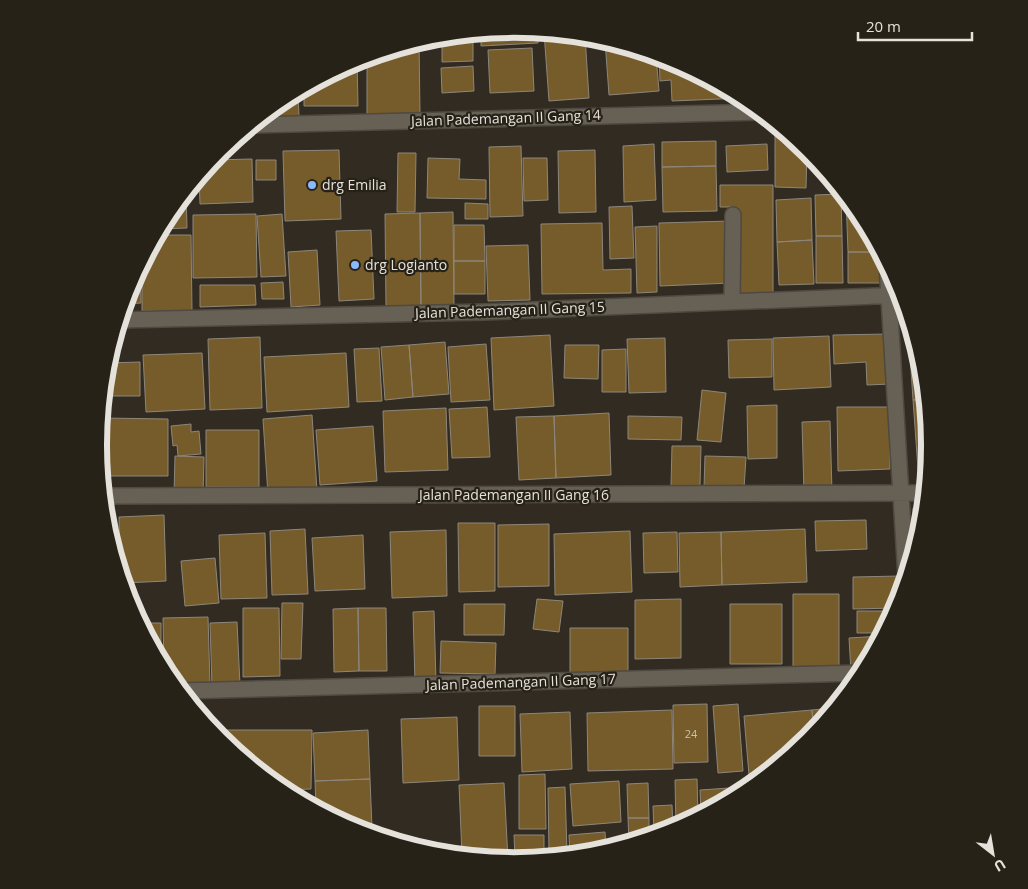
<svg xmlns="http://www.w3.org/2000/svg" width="1028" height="889" font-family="'Open Sans',sans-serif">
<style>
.building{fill:#775c2b;stroke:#8d867a}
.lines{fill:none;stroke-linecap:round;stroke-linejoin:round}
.minor-casing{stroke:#4e4941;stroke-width:18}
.minor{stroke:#676055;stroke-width:15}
.poi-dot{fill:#8bbafc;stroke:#272218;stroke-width:2}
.labels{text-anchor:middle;stroke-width:4.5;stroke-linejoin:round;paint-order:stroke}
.number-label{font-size:11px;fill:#cac0af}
.street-label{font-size:14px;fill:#e5e1db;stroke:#272218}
.poi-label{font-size:14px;fill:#e5e1db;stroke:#272218;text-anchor:start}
.rim{fill:none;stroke:#e5e1db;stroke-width:6}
</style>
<rect width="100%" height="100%" fill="#312b21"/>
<path class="building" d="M514,29L538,31V43L481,46V32Z
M544,32L585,36L589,98L549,101Z
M458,34H473V61L442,62V36Z
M605,40L656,55L659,91L609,95Z
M419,41L420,114H367V57Z
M532,48L534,91L490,93L488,50Z
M659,56L673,61L744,98L672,101L671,80L660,81Z
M357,60L358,106H304V87Z
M473,66L474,91L442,93L441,68Z
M298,91L299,117L260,118L283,99Z
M775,131H785L807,149L806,188L775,187Z
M716,141V166L662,167V142Z
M654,144L656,200L624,202L623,146Z
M767,144L768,170L727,172L726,146Z
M521,146L523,216L490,217L489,147Z
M339,150L341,219L285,221L283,151Z
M595,150L596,212L559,213L558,151Z
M398,153H416L415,212H397Z
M428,158L460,159L459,179L486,180V199L427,198Z
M523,158H547L548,200L524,201Z
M252,159L253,202L200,204L199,176L212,160Z
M256,160H276V180H256Z
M716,166L717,211L663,212L662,167Z
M720,185H773V297L734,298V207H720Z
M186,192L187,228L160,229L168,213Z
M841,194L842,236H816L815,195Z
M846,197L860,214L880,252H848Z
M811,198L812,240L777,242L776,200Z
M465,203L488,204V219H465Z
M632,206L634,258L610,259L609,207Z
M453,212L454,307H421L420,213Z
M420,213L421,307L386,308L385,214Z
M256,214L257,277L193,278V215Z
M282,214L286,276L261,277L257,216Z
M730,221L731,283L660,286L659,223Z
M602,223L603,270L631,269V293L542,294L541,224Z
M454,225H484L485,261H454Z
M657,226V292L637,293L635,227Z
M371,230L374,299L339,301L336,231Z
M157,235H191L192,311H142V264Z
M816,236H842L843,283H816Z
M812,240L814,284L779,285L777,242Z
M528,245L530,300L488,301L486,246Z
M317,250L320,305L291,307L288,252Z
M848,252H880V283H848Z
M454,261H485V294H454Z
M140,267L141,303L124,304L130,285Z
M283,282L284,299H262L261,283Z
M200,285H255L256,305L200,307Z
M888,334L890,384L867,385L866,362L834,364L833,335Z
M550,335L554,406L494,410L491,338Z
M829,336L831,387L774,390L773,338Z
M260,337L262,408L210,410L208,339Z
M665,338L666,392L629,393L627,339Z
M772,339V377L729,378L728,340Z
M445,342L449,394L413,397L409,345Z
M486,344L490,400L451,402L448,347Z
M409,345L413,397L385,400L381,347Z
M565,345H599L598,379L564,378Z
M379,348L382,401L357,402L354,349Z
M626,349V392H602V350Z
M202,353L205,409L146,412L143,355Z
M346,353L349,407L267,412L264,357Z
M919,353L922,364L925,399L913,400L910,354Z
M140,362V396H103L106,363Z
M702,390L726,393L721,442L697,440Z
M925,399L930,445L927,468L918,469L913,400Z
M777,405V458L748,459L747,406Z
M487,407L490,457L452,458L449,409Z
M837,407H890V469L838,471Z
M446,408L448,470L385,472L383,411Z
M609,413L611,475L556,478L554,416Z
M312,415L317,491L268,495L263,419Z
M554,416L556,478L519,480L516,417Z
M628,416L682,417L681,440L628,439Z
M102,418L168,419V476H101Z
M830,421L832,492L804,493L802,422Z
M191,424V432L199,431L201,454L178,456L177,445L173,446L171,426Z
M373,426L377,481L320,485L316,430Z
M206,430H259V487H206Z
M672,446H701L700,486H671Z
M175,456L204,457L203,495H174Z
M705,456L746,457L744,489L704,488Z
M913,508H923L922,526L912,559Z
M164,515L166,581L124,583L120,571L119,517Z
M866,520L867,549L816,551L815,521Z
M458,523H495V591L459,592Z
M549,524V586L498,587V525Z
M107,528H113L114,552Z
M305,529L308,594L272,595L270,531Z
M805,529L807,582L722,585L721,532Z
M446,530L447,596L392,598L390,532Z
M630,531L632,592L555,595L554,534Z
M677,532L678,572L644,573L643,533Z
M721,532L722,585L680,587L679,533Z
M265,533L267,598L221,599L219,535Z
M363,535L365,589L315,591L312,538Z
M215,558L219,603L185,606L181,561Z
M900,576L901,595L896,608L853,609V577Z
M793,594H839V668L793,670Z
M537,599L563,601L559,632L533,629Z
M681,599V658L635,659V600Z
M282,603H303L301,659H281Z
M464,604H505L504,635H464Z
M730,604H782V664H730Z
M243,608H279L280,676L243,677Z
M358,608H386L387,671H359Z
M358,608L359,671L334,672L333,609Z
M434,611L436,682H415L413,612Z
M857,611H894L882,633H857Z
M208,617L210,686L178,687L164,668L163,618Z
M237,622L240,685L212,686L210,623Z
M140,623H161V662Z
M570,628H628V678H570Z
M881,636L862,672H851L849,638Z
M441,641L496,643L495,674L440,673Z
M707,704L708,762L674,763L673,705Z
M738,704L743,771L718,773L713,706Z
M479,706H515V756H479Z
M833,708L814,732L812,710Z
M672,710L673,769L588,771L587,713Z
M812,710L814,732L808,739L765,774L749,775L744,716Z
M570,712L572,769L522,772L520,714Z
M457,717L459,780L403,783L401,719Z
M227,730H312L311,789L282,790L227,744Z
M368,730L370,779L315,781L313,733Z
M545,774L546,829H519V775Z
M370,779L372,828H355L316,808L315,781Z
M697,779L698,815L676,827L675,780Z
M619,781L621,822L573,826L570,784Z
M504,783L508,860L462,855L459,785Z
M648,783L649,818H628L627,784Z
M565,787L567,853L549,854L548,788Z
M744,787V791L701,814L700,790Z
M672,805L673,829L654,834L653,806Z
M628,818H649V836L629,842Z
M605,832L606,849L595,852L570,855L569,835Z
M514,835H544V857H515Z"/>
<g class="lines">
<defs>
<path id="minor" d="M251,125L761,112
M887,265L906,578
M732,301L733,215
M119,320L483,312L901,295
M103,496L925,493
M181,691L861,673"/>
</defs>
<use href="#minor" class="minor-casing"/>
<use href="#minor" class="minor"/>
</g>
<g class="poi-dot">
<circle cx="312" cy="185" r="5"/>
<circle cx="355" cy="265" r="5"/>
</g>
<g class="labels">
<g class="number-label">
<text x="691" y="738">24</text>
</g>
<g class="street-label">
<text transform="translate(506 118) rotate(-2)" y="5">Jalan Pademangan II Gang 14</text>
<text transform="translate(510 310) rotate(-2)" y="5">Jalan Pademangan II Gang 15</text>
<text x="514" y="500">Jalan Pademangan II Gang 16</text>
<text transform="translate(521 682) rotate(-2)" y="5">Jalan Pademangan II Gang 17</text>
</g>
<g class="poi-label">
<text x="322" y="190">drg Emilia</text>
<text x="365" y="270">drg Logianto</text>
</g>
</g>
<path d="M0 0H1028V889H0ZM107 445a407 407 0 1 1 814 0a407 407 0 1 1-814 0Z" fill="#272218" fill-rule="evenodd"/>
<path class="rim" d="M107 445a407 407 0 1 1 814 0a407 407 0 1 1-814 0Z"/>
<g transform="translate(993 854) rotate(149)" stroke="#272218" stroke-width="4" paint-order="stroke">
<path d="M0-4L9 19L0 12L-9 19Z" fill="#e5e1db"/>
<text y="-8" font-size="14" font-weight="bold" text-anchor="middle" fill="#e5e1db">U</text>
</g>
<path d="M858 32v8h114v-8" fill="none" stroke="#e5e1db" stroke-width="2.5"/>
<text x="866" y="32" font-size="15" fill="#e5e1db" stroke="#272218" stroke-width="4" paint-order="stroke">20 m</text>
</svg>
